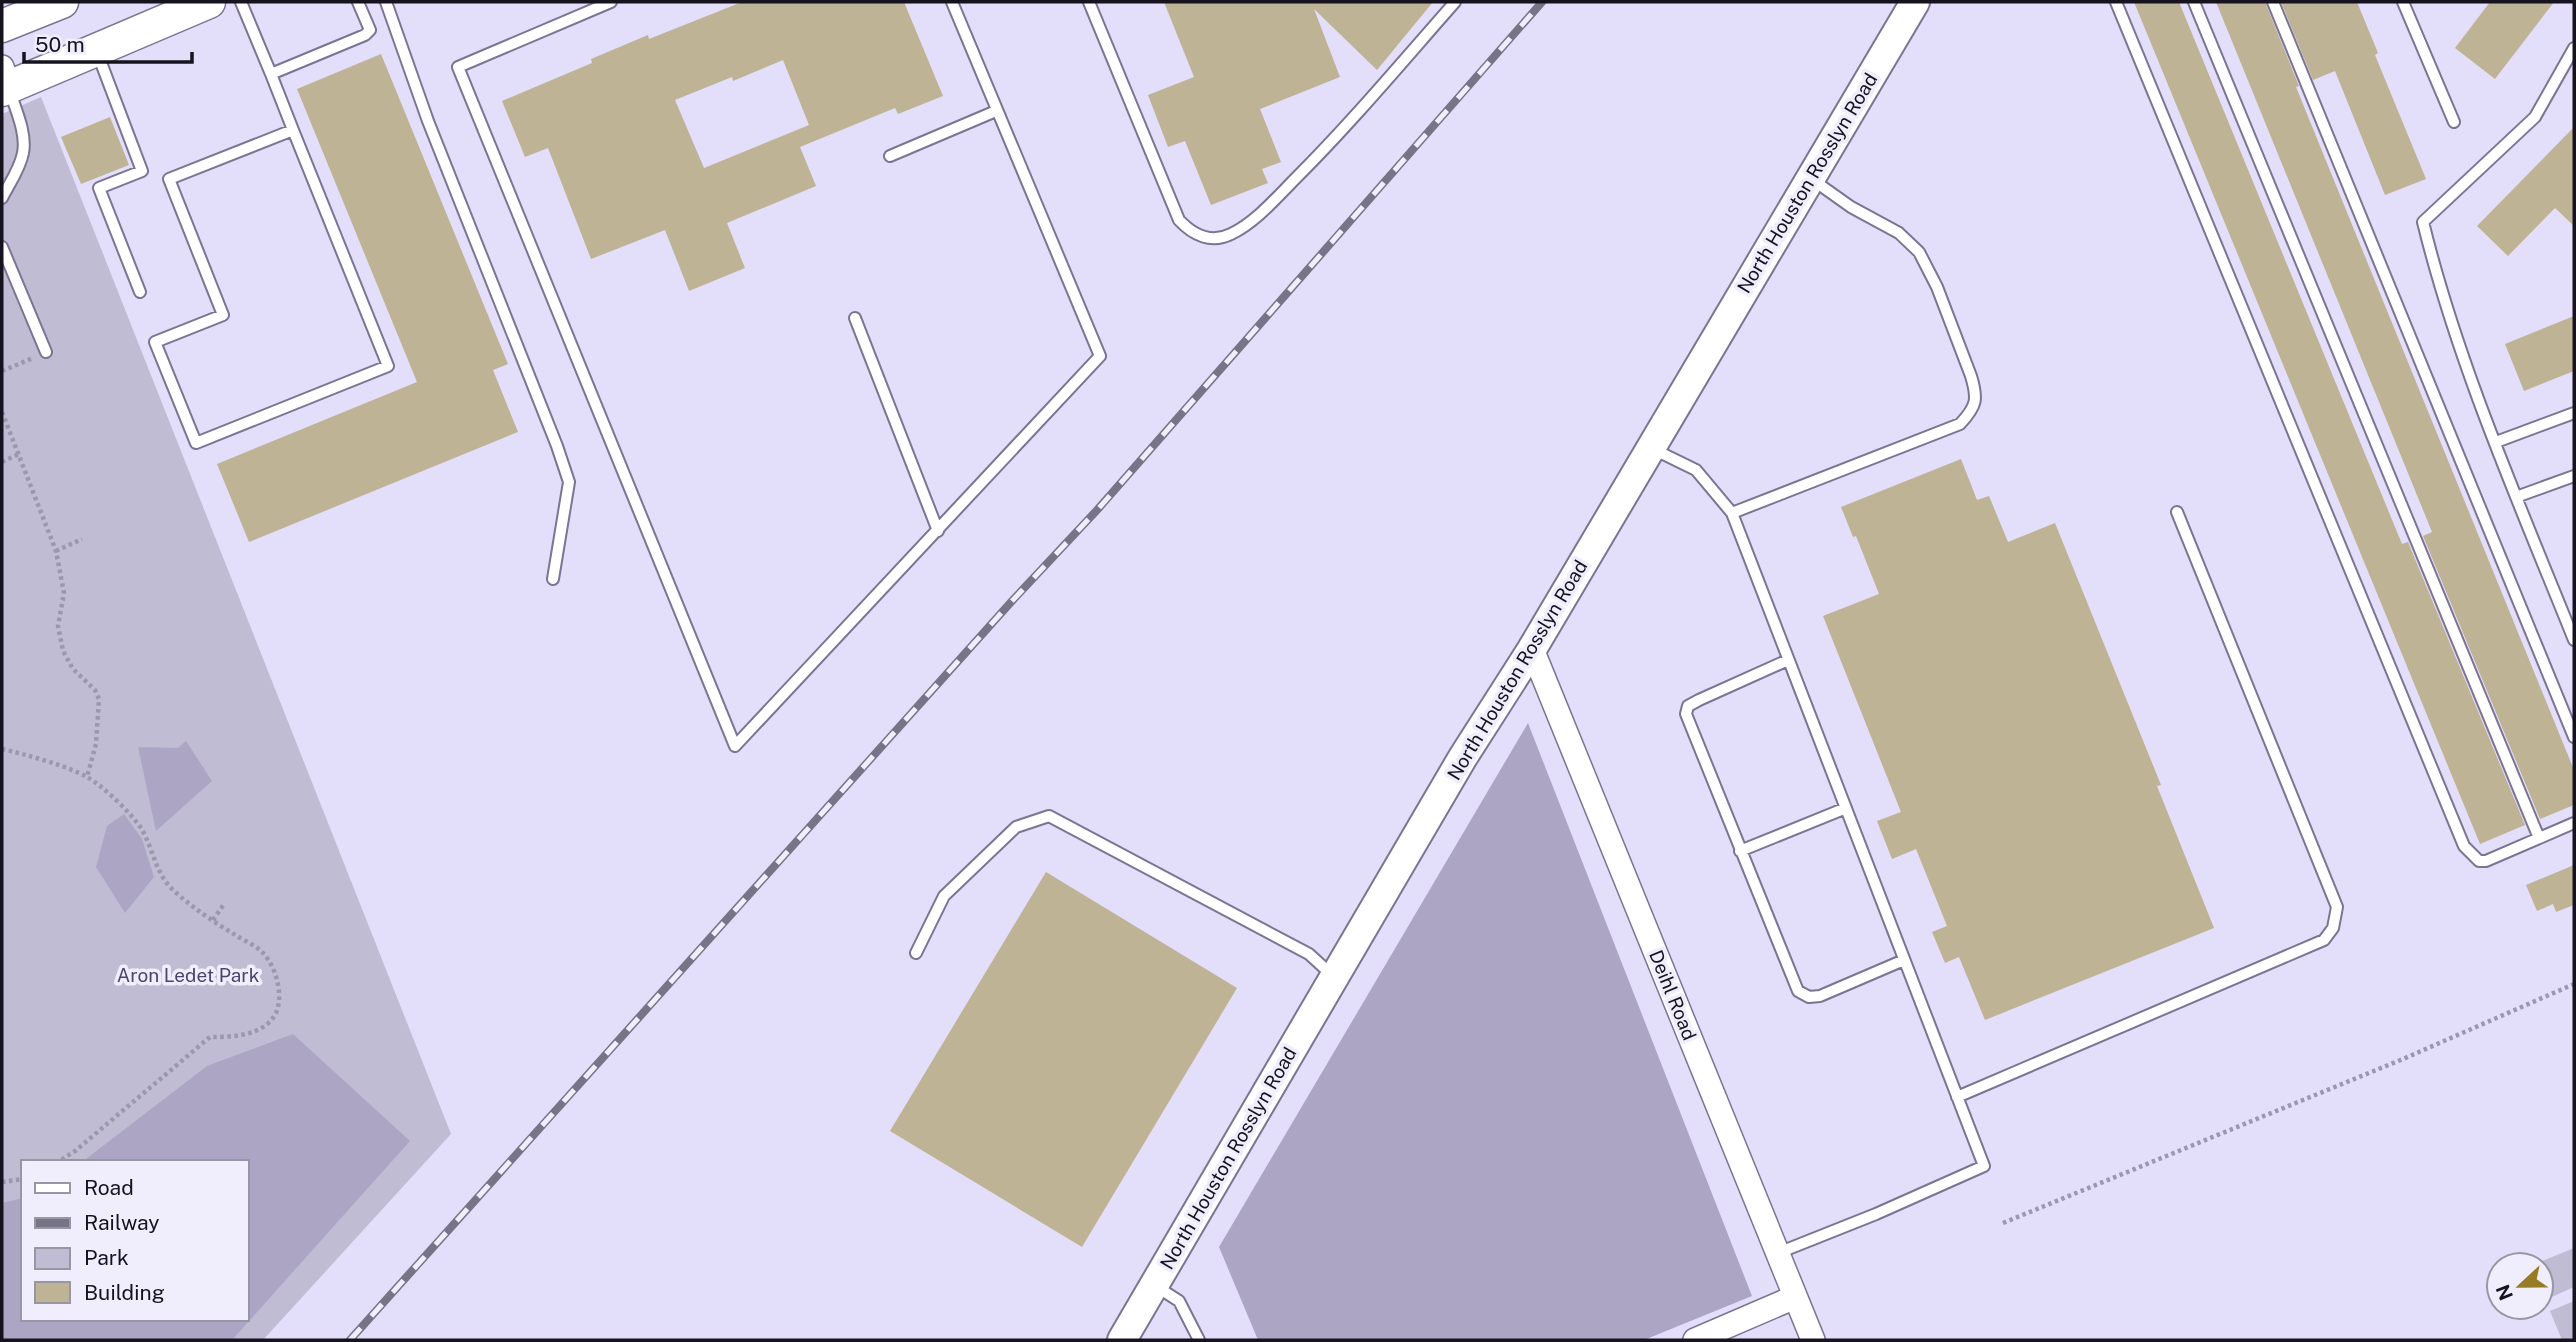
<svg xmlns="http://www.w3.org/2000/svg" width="2576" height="1342" font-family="'Public Sans',sans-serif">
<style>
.green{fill:#c0bcd3;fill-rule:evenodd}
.forest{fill:#aca6c4}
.building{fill:#beb394;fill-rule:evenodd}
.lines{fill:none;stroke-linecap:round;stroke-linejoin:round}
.service-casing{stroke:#7b7493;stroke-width:14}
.minor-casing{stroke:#7b7493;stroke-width:26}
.tertiary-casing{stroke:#7b7493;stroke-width:32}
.secondary-casing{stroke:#7b7493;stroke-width:35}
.path{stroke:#9b97ad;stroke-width:4.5;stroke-dasharray:3.5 3.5;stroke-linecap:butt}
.service{stroke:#fff;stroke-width:10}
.minor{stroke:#fff;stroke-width:23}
.tertiary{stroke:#fff;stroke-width:28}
.secondary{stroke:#fff;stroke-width:32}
.rail-casing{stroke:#787488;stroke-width:8}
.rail{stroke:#f0eefc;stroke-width:5;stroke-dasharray:16;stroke-linecap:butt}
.labels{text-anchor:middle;stroke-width:7;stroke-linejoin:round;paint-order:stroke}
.street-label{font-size:19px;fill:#16131f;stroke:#f0eefc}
.park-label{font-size:19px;fill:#4e436f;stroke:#f0eefc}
</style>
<rect width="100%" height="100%" fill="#e3defa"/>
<path class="green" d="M41,97L451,1134L263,1340H2V114ZM23,1162H247V1319H23Z
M2574,1248V1287L2545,1300L2541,1290V1265H2533Z
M2574,1301V1340H2562L2550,1311Z"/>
<path class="forest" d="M1528,723L1752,1296L1644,1340H1258L1219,1247Z
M186,741L212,781L156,831L138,747L178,748Z
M124,814L142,839L154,877L125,913L96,867L107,826Z
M293,1034L410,1141L232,1340H2V1203L23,1198V1319H247V1162H82L207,1066Z"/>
<path class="building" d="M742,2H904L943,96L898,114L895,108L800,147L816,186L727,223L745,268L689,291L665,230L591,259L548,148L525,157L502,101L592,63L591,59L648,35L649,39ZM783,60L809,125L704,168L675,100L732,77L733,81Z
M1164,2H1433L1377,70L1314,9L1340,77L1260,109L1281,162L1262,169L1268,183L1211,205L1185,141L1168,147L1148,95L1194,77Z
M2134,2H2179L2402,544L2408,542L2525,825L2480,844Z
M2216,2H2265L2299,86L2296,87L2574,770V805L2540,819L2423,536L2432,532Z
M2281,2H2357L2378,53L2375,55L2426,179L2385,195L2335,71L2313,80Z
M2490,2H2554L2495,79L2455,48Z
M381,54L508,364L493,370L518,432L249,542L217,464L417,382L297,89Z
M110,117L129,165L81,184L61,137Z
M2574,127V226L2555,208L2508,256L2477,226Z
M2574,316V371L2524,391L2505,344Z
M1961,459L1977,500L1989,496L2008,542L2055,523L2161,785L2157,786L2214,928L1985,1020L1959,957L1945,963L1932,932L1947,926L1916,849L1892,859L1877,821L1901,812L1823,616L1879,594L1856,536L1853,537L1841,507Z
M2574,865V905L2556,912L2553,904L2537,911L2526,885Z
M1046,872L1237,988L1082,1247L890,1131Z"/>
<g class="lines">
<defs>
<path id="service" d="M241,2L271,74L365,35L370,30L358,2
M386,2L428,121L557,446L569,482L553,579
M611,2L458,67L735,746L1100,356L952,2
M1089,2L1179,220C1193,235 1211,244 1231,234C1256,222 1277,197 1296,178C1352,122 1403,61 1455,2
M2116,2L2464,846L2479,861H2486L2574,823
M2194,2L2539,838
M2273,2L2574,737
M2403,2L2454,122
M2574,48L2535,117L2423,222C2458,365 2519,503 2574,640
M97,52L142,171L99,188L140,292
M271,74L293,130L169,179L223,315L155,342L196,443L388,366L293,130
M890,156L996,111
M2,198C9,184 20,169 23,153C27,133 15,108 9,89
M2,247L46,352
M855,318L938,531
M2496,442L2574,413
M1651,448L1696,470L1732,513L1960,424C1977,406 1978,399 1971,376L1937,287L1919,252L1899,233L1851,207L1813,180
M2516,497L2574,476
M1732,513L1984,1166L1876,1214L1778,1253
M1788,660L1699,700L1688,706L1686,714L1798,991L1809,997L1820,996L1904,960
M1740,851L1846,808
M916,953L944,896L1016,827L1049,816L1309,954L1332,975
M1957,1097L2324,940L2333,928L2337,907L2177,512
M1154,1285L1179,1301L1199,1340"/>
<path id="minor" d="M2,67L9,87
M1532,649L1813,1340
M1695,1340L1795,1297"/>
<path id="tertiary" d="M1122,1340L1463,757L1532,649L1915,2"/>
<path id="secondary" d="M2,26L62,2
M2,90L209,2"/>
</defs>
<use href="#service" class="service-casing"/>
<use href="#minor" class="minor-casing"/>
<use href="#tertiary" class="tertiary-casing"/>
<use href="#secondary" class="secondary-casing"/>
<path class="path" d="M2,371L33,358
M2,412L56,551L64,593L58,626L63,651L73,669L95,690L99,699L96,744L87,777
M2,462L19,454
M56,551L82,539
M2,749C24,754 68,766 87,777C103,786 131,813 141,828C153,848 155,872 172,889C191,907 214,922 237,936C245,941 257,946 263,953C276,967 284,995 276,1013C264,1036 233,1037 210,1037L75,1151L58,1162
M213,920L224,904
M2,1182L23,1179
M2003,1223L2403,1059L2574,984"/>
<use href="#service" class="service"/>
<use href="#minor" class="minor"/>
<use href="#tertiary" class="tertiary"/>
<use href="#secondary" class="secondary"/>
<defs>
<path id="rail" d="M350,1340L1012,601L1098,509L1542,2"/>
</defs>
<use href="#rail" class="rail-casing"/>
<use href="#rail" class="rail"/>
</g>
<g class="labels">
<g class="street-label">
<text transform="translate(1807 183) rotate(-59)" y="7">North Houston Rosslyn Road</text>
<text transform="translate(1517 670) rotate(-59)" y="7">North Houston Rosslyn Road</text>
<text transform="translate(1673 995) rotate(68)" y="7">Deihl Road</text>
<text transform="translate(1228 1158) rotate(-60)" y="7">North Houston Rosslyn Road</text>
</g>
<g class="park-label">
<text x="188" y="982">Aron Ledet Park</text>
</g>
</g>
<rect width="2576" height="1342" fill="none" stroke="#16131f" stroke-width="7"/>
<rect x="21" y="1160" width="228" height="161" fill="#f0eefc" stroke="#9996a4" stroke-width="2"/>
<rect x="35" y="1183" width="35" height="10" fill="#ffffff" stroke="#9996a4" stroke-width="2"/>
<text x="84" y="1195" font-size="21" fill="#16131f">Road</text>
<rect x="35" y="1218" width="35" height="10" fill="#787488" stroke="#9996a4" stroke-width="2"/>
<text x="84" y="1230" font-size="21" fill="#16131f">Railway</text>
<rect x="35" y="1248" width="35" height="21" fill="#c0bcd3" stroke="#9996a4" stroke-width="2"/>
<text x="84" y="1265" font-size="21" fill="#16131f">Park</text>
<rect x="35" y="1282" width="35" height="21" fill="#beb394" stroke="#9996a4" stroke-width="2"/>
<text x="84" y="1300" font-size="21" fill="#16131f">Building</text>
<g transform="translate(2520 1286) rotate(248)"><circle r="33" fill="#f0eefc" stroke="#9996a4" stroke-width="2"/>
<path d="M0-5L12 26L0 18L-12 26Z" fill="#977c24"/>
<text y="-10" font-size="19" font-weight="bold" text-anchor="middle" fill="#16131f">N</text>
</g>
<path d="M24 52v10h168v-10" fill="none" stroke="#16131f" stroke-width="3.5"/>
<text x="35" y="52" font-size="21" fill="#16131f" stroke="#f0eefc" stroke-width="5" paint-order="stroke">50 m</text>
</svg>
